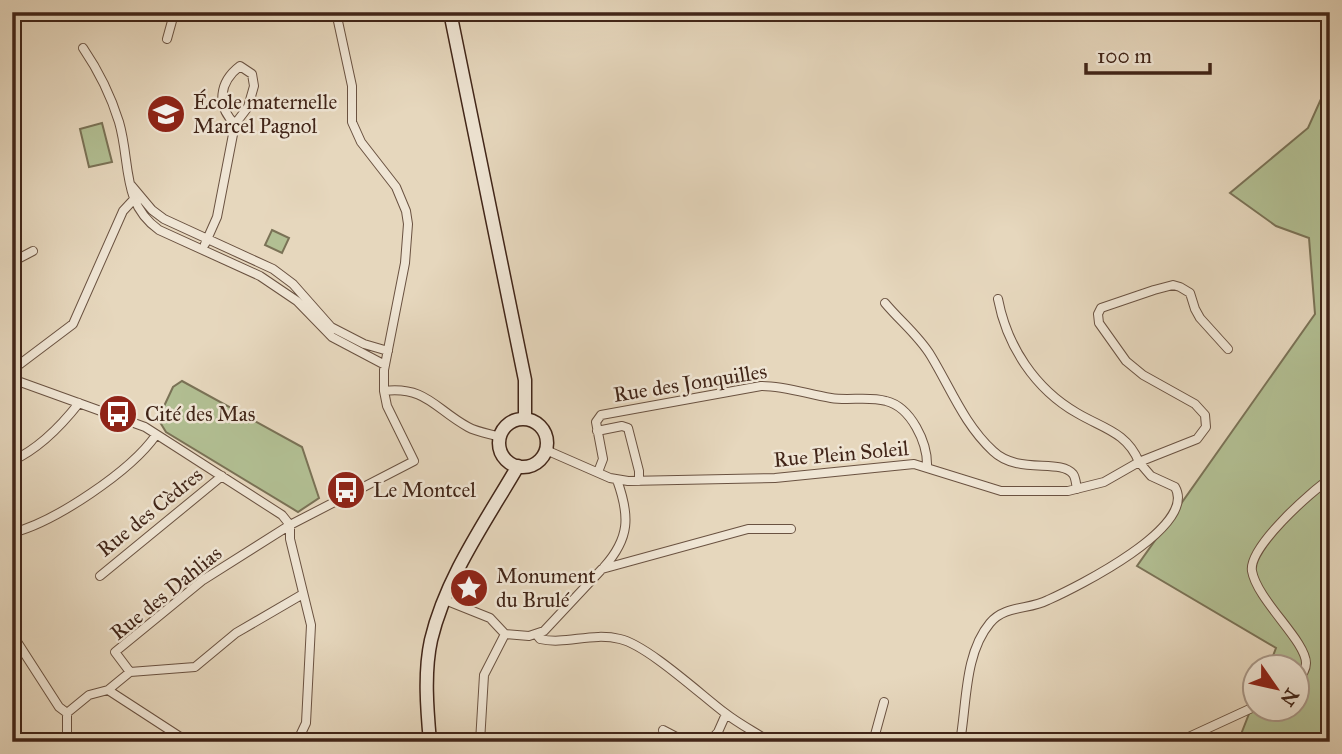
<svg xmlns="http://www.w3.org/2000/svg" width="1342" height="754" font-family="'IM FELL Great Primer',serif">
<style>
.green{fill:#b2bf93;stroke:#7a7256;stroke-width:2}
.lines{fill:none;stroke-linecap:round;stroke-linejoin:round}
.minor-casing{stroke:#6a5241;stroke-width:10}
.secondary-casing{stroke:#412518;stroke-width:15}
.minor{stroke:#efe5d4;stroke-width:8}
.secondary{stroke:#efe5d4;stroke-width:12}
.labels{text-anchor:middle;stroke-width:5;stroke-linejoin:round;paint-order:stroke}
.poi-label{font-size:21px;fill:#412518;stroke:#efe5d4;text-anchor:start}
.street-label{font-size:21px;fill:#412518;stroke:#efe5d4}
</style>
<rect width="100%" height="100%" fill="#e6d7bd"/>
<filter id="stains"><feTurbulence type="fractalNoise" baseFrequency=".00286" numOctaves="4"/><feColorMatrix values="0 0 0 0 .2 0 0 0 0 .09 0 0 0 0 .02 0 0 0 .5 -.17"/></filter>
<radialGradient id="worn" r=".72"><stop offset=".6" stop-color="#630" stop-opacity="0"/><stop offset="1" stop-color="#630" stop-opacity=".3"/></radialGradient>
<path class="green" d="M1330,79V742H1238L1254,701V708H1296V666H1269L1276,648L1137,566L1315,314L1309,238L1276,226L1230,193L1308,128Z
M102,123L112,162L89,167L80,129Z
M272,230L289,238L282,253L265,245Z
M182,381L302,447L319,498L298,512L166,432L158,419L173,387Z"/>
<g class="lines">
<defs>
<path id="minor" d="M167,39L172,21L171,12
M83,48C98,70 111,96 119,122C131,163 121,203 159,230L260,276L297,301L332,337L385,365
M131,185L152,210L164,219L273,269L293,284L331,327L364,344L388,351
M205,244L217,217L235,124L248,107L254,86L252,74L240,66C219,82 216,106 235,124
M12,262L33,251
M998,299C1007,346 1035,389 1077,413C1102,428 1127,432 1139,462L1197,439L1206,427L1205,415L1195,404L1143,375L1126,361L1099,323L1098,314L1101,308L1154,290L1173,285L1180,287L1190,293L1195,309L1200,318L1228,349
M885,303C900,321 919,336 931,356C951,389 964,424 993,451C1018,475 1060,458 1073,474C1076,478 1076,485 1077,489
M12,370L73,324L123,211L136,197
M12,379L145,427L282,515L290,525V539L311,625L306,723L297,742
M384,391C426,386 435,409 468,427C477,432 490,434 500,437
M597,431L622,426L628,428L639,471V481
M546,450L610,478L628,481L775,478L914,464L1001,491H1068L1104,482L1139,462L1151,476L1175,487C1198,527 1077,587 1048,600C1029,610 1005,605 990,623C964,654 967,704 960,742
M12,461C38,449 61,426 79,403
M598,472L603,459L596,422L601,415L761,386C785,386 807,394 831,398C849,401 868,396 886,401C911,407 928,443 927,467
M12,533C55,522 131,471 156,435
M604,567C630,538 630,516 617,480
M100,576L222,476
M445,600L490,618L505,634L529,636L544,631L602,569L748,529H791
M12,634L59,707L67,713
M536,634L540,639C566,645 591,632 620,639C647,645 700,694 725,713C739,724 755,732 770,742
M130,672L115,652L203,580L290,525L414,461L387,406L384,391V370L405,263L408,224L406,211L396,187L361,142L352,122V86L336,12
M1296,682C1301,677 1306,671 1306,663C1306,641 1257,600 1252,571C1248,548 1311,491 1330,479
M108,690L130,672L195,667L236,633L303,594
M67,713L89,695L108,690L188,742
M67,713V740L70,742
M663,730L686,742
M480,742L484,675L505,634
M709,742L718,732L726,714
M873,742L884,702
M1178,742L1254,707"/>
<path id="secondary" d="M450,12L525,380V419
M499 443a24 24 0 1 1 48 0a24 24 0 1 1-48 0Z
M430,742C427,709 424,672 431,640C446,577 486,521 518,466"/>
</defs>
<use href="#minor" class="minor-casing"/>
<use href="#secondary" class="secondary-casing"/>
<use href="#minor" class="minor"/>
<use href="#secondary" class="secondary"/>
</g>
<defs>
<symbol id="school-disc" viewBox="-11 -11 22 22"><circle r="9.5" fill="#8f2418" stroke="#efe5d4"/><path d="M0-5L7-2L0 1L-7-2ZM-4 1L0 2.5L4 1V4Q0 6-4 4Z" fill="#fff"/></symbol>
<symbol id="bus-disc" viewBox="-11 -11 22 22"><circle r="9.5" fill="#8f2418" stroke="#efe5d4"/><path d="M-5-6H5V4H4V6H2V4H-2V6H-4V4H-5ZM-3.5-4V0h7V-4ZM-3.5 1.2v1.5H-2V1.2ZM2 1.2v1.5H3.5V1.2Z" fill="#fff"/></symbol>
<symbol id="sight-disc" viewBox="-11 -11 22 22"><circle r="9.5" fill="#8f2418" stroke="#efe5d4"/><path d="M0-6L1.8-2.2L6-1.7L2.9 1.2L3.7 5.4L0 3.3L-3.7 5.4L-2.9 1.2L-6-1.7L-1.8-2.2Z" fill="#fff"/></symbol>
</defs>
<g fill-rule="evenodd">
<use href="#school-disc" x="144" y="92" width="44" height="44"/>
<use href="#bus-disc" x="96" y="392" width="44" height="44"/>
<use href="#bus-disc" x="324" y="468" width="44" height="44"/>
<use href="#sight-disc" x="447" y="566" width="44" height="44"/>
</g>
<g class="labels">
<g class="poi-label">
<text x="193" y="109">École maternelle<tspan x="193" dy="24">Marcel Pagnol</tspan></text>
<text x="145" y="421">Cité des Mas</text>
<text x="373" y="497">Le Montcel</text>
<text x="496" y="583">Monument<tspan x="496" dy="24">du Brulé</tspan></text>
</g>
<g class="street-label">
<text transform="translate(690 383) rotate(-9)" y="7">Rue des Jonquilles</text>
<text transform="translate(841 454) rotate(-5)" y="7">Rue Plein Soleil</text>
<text transform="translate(150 512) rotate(-39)" y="7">Rue des Cèdres</text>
<text transform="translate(166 593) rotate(-39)" y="7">Rue des Dahlias</text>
</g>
</g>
<rect width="1342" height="754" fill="none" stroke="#e6d7bd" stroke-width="42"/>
<rect x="14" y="14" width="1314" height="726" fill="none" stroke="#412518" stroke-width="3.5"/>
<rect x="21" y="21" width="1300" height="712" fill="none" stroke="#412518" stroke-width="2"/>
<g transform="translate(1276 688) rotate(124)"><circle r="33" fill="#efe5d4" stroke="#a99889" stroke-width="2"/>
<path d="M0-5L12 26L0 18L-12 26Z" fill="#8f2418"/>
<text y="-10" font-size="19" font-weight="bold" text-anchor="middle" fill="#412518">N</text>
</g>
<path d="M1086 63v10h124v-10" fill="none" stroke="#412518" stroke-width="3.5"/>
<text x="1097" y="63" font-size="21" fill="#412518" stroke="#efe5d4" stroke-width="5" paint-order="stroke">100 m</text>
<rect width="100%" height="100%" filter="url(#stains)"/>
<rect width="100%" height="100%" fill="url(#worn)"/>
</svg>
